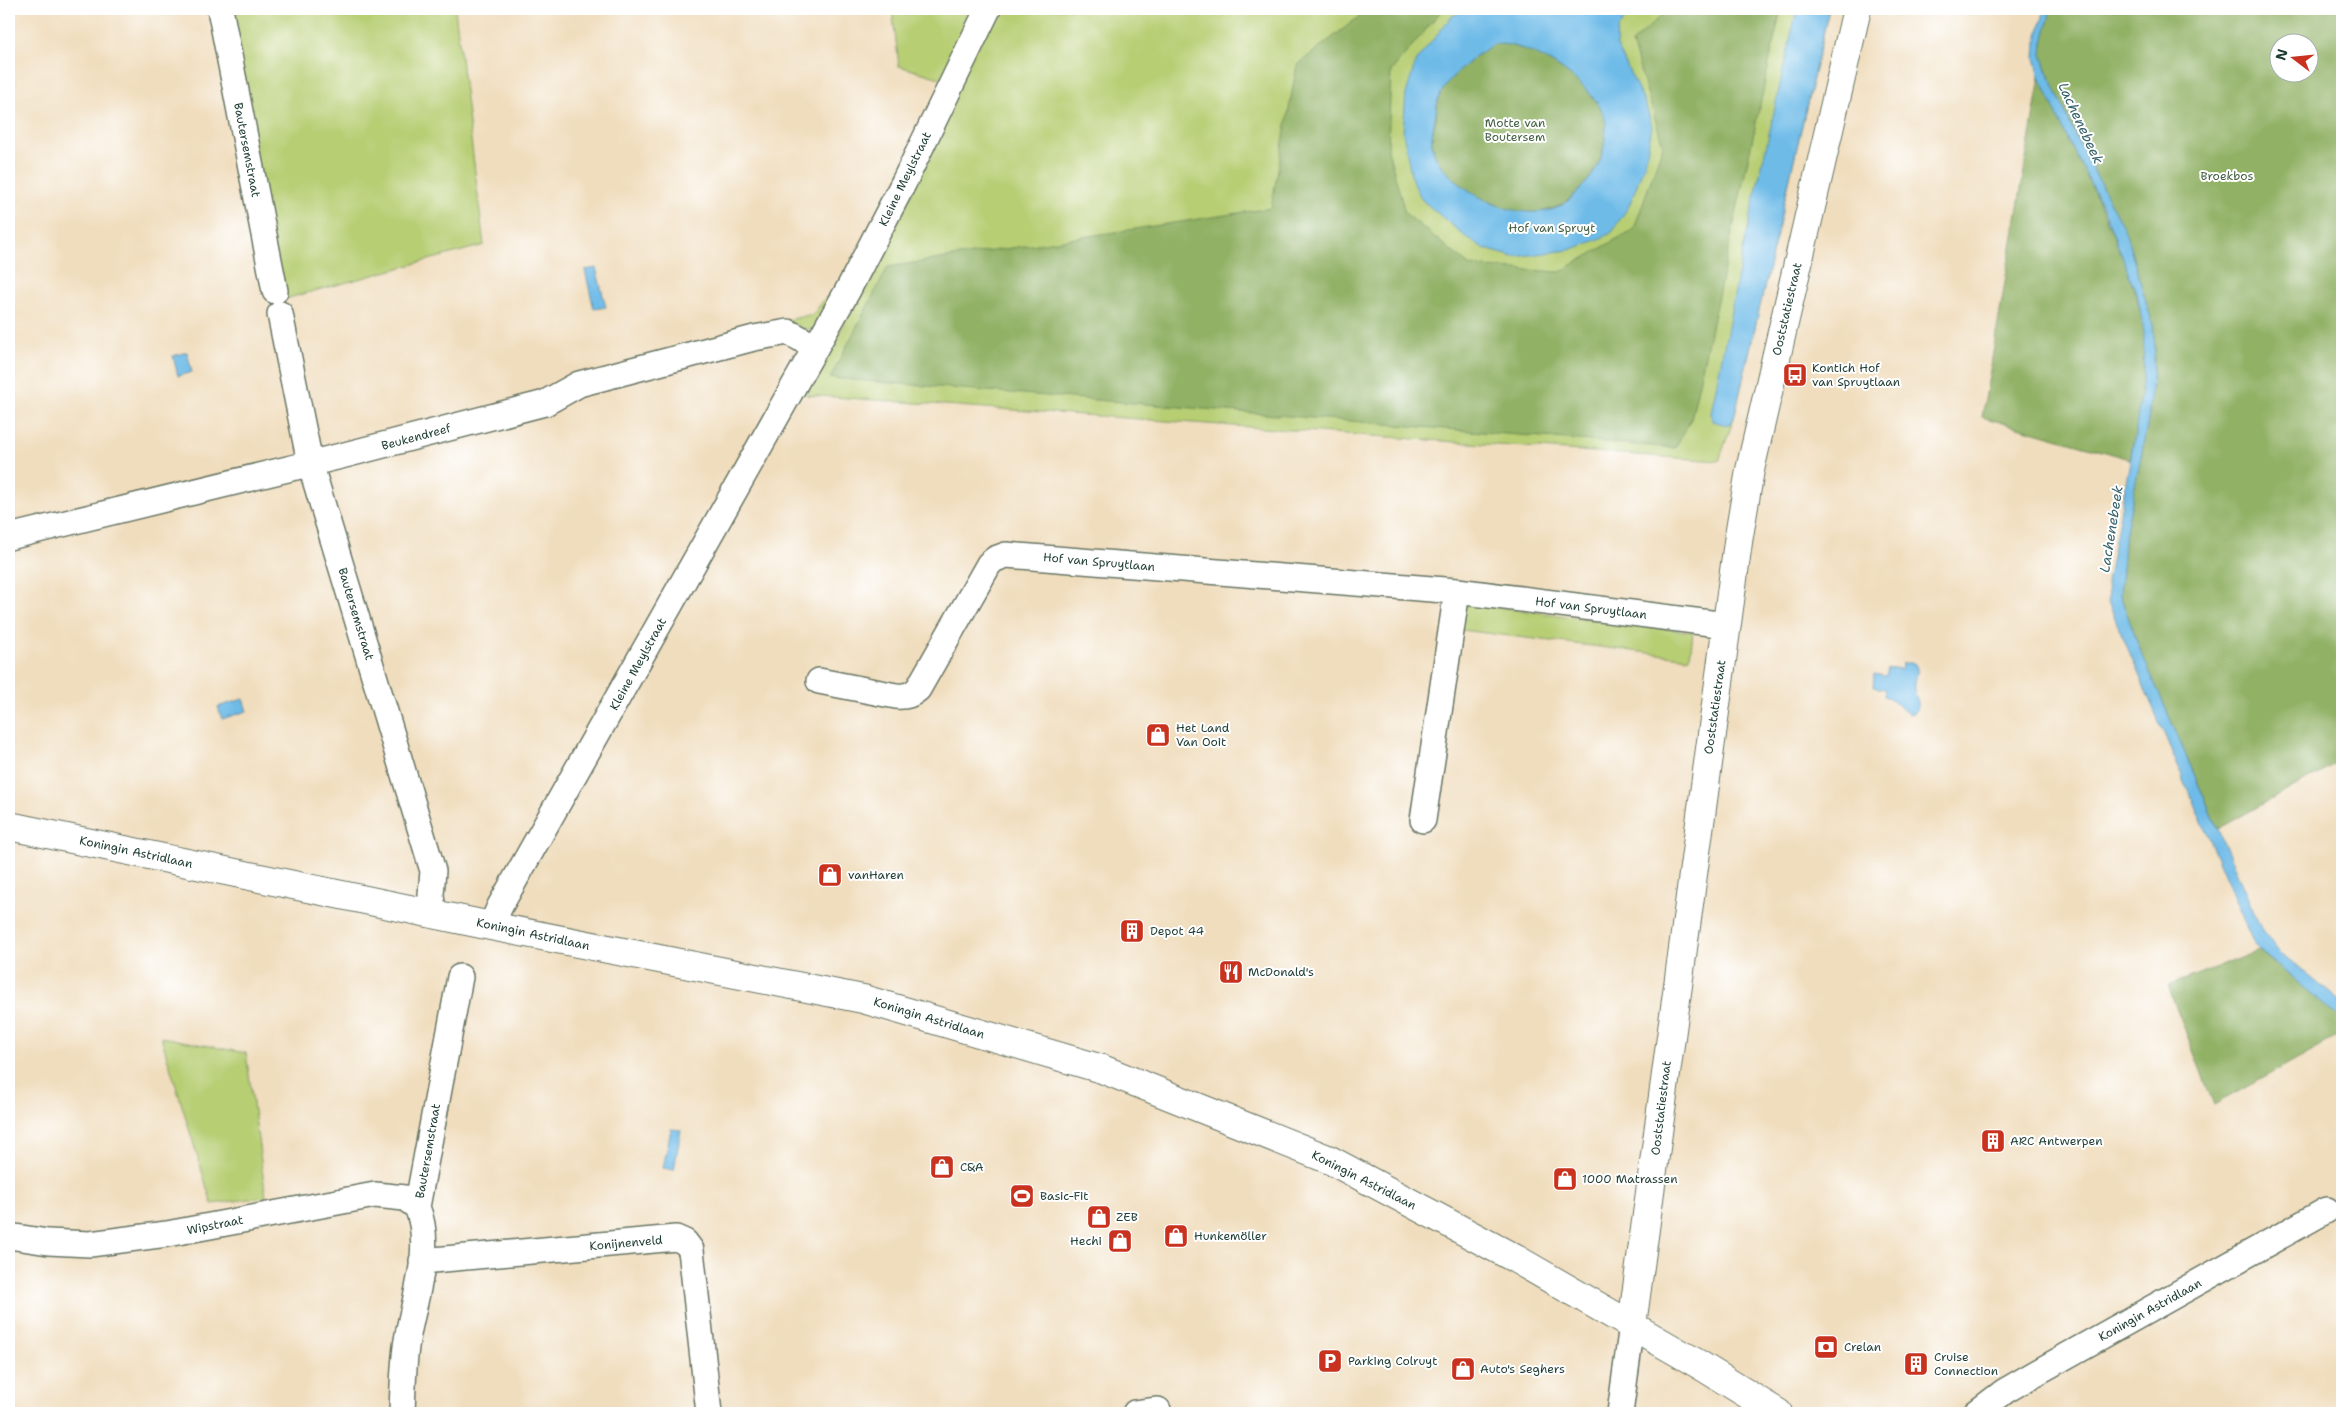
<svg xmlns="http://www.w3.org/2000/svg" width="2351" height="1422" font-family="'Shantell Sans',sans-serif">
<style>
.green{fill:#b7ce73;stroke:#6b8654}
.forest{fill:#91b165;stroke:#58774c;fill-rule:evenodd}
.water{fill:#6ebbe8;stroke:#467c8e;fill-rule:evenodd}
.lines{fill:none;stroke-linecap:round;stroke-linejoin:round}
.street-casing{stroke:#687564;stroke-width:28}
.secondary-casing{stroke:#687564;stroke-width:30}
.primary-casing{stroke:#687564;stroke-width:30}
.street{stroke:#fff;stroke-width:25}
.secondary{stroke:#fff;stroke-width:28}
.primary{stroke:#fff;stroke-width:28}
.labels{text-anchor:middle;stroke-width:4;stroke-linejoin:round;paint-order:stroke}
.park-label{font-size:12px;fill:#456144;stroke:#fff}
.street-label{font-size:12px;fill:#1f3d34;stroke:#fff}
.poi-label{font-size:12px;fill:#1f3d34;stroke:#fff;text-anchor:start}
.water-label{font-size:14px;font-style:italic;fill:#37636a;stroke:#fff}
</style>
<rect width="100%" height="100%" fill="#fff"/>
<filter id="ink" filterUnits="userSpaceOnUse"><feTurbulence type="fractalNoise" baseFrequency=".02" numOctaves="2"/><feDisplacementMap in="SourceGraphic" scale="10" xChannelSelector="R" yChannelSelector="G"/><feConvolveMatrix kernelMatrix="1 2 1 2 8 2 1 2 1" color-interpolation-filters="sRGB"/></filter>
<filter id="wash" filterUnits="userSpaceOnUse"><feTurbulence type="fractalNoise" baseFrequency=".0096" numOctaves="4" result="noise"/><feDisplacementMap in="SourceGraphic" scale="20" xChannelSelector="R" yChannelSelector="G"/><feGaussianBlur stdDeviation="1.12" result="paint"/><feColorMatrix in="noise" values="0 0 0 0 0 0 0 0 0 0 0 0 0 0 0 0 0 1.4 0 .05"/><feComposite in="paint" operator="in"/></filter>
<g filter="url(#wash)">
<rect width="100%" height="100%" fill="#f0ddbd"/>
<path class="green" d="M230,9H455L484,245L281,300Z
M892,9H977L943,79L899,66Z
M991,9H1829L1734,418L1719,461L806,395L910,197Z
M828,295L834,299L813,329L808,330L788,323V320L813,314Z
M1464,603L1693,632L1690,658L1461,630Z
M161,1037L246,1053L266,1197L212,1204Z"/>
<path class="forest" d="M1369,9H1443L1391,71L1388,150L1405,213L1470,266L1560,272L1634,229L1663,145L1632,43L1668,9H1781L1691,419L1675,448L830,378L888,267L1271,208L1297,65Z
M2051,9H2342V760L2218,829L2139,647L2120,595L2124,541L2148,421L2155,348L2153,325L2125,231L2076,137L2047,70L2042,54L2043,43ZM2278,42H2308V72H2278Z
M1494,44C1530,41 1600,86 1606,123C1607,128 1605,134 1605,138C1604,157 1595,175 1581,188C1573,196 1565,204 1554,208C1524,222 1482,202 1459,183C1446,172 1435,163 1432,144C1431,137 1434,126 1436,118C1436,112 1437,105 1438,99C1446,78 1475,55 1494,44Z
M2040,77C2066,137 2098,195 2122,256C2131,281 2141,305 2144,332C2148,373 2138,419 2130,459L1982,417Z
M2259,951L2342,1018V1034L2214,1105L2168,986Z"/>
<path class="water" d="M1483,9H1640L1624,20L1618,28L1616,37L1617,46L1646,106L1652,126L1645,163L1629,206L1611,233L1597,240L1569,250L1514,257L1485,249L1467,238L1422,200L1412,180L1403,132L1406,94L1416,61L1452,16L1462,12ZM1494,44C1530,41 1600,87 1606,123C1607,127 1605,134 1605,138C1604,157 1595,175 1581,188C1573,197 1563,207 1551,210C1519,218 1484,203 1459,183C1446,172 1435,163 1432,144C1431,137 1434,126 1435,118C1436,112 1437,105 1438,100C1446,78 1475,55 1494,44Z
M1797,9H1829L1734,418L1731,423L1727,425L1712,421L1711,413L1743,250Z
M2045,9H2051L2043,43L2042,54L2047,70L2076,137L2125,231L2153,325L2155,348L2148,421L2124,541L2120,595L2139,647L2262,931L2276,949L2342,1003V1019L2255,947L2108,602L2107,582L2136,429L2143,375L2144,333L2138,298L2105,212L2069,142L2040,77L2035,58L2036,43Z
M596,268L606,307L594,309L585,270Z
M187,352L192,372L178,376L173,356Z
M1902,663H1914C1922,672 1912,680 1914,690C1916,698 1920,702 1917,710L1911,714C1900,712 1899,700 1884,696L1885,689L1873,687L1874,674L1886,676L1888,668L1901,670Z
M243,699L247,711L222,719L218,707Z
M671,1129L681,1130L674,1170L663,1168Z"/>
</g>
<g filter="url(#ink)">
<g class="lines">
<defs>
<path id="street" d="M220,9L275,291
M280,314L310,463L433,871L431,894L433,913
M9,537L341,456L545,403L579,384L754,338L788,332L816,347
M819,681L896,696C906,697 911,695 918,689L989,564L995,559L1006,555L1457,591L1726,625
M1423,820L1457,591
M491,926L500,906L848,290L904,182L988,9
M9,1236L48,1242L90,1244L167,1234L375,1195L405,1198L417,1207
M422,1261L676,1238L685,1242L691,1250L709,1413
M402,1413C403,1389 403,1364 407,1340C414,1298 434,1248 417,1207L460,977
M1135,1413L1158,1410
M1620,1413L1632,1325
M1976,1413L2005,1391L2036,1373L2327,1210"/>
<path id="secondary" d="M1632,1325L1738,542L1750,470L1857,9"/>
<path id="primary" d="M9,826L491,926L863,999L1102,1069L1330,1160L1516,1259L1700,1365L1778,1413"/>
</defs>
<use href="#street" class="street-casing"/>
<use href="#secondary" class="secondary-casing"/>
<use href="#primary" class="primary-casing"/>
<use href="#street" class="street"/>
<use href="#secondary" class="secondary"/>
<use href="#primary" class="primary"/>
</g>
</g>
<defs>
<symbol id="bus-square" viewBox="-11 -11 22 22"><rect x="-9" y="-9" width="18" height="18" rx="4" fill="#c8321e" stroke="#fff"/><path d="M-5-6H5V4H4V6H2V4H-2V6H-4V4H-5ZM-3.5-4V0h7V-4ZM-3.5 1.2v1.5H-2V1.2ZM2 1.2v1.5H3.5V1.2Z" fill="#fff"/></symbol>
<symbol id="shop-square" viewBox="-11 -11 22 22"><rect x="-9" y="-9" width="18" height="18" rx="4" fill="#c8321e" stroke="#fff"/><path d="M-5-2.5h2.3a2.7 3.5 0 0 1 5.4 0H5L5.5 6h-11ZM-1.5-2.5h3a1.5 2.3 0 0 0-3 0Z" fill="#fff"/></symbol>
<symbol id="building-square" viewBox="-11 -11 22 22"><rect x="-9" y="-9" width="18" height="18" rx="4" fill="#c8321e" stroke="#fff"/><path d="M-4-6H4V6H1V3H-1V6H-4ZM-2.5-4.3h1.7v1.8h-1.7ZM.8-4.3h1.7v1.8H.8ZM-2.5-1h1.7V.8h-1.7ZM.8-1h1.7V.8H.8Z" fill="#fff"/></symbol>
<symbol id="restaurant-square" viewBox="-11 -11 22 22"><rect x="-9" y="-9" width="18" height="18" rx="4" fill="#c8321e" stroke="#fff"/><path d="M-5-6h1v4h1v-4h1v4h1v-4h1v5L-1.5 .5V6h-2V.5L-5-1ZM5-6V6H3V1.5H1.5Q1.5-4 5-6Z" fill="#fff"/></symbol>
<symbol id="stadium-square" viewBox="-11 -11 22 22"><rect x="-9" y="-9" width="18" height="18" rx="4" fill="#c8321e" stroke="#fff"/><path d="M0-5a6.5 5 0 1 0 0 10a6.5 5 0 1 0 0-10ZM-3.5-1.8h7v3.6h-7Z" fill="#fff"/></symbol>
<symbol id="bank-square" viewBox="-11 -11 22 22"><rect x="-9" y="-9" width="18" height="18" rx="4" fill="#c8321e" stroke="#fff"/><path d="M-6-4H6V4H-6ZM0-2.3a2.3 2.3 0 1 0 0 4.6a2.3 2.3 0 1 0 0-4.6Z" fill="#fff"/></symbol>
<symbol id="parking-square" viewBox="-11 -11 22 22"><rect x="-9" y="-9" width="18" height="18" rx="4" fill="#c8321e" stroke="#fff"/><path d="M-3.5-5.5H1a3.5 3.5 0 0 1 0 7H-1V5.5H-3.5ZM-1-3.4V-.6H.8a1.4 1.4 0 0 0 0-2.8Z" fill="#fff"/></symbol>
</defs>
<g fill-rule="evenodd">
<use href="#bus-square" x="1781" y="361" width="28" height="28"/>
<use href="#shop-square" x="1144" y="721" width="28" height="28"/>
<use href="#shop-square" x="816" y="861" width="28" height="28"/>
<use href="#building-square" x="1118" y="917" width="28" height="28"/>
<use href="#restaurant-square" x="1217" y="958" width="28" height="28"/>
<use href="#building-square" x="1979" y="1127" width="28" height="28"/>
<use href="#shop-square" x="928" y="1153" width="28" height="28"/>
<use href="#shop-square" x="1551" y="1165" width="28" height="28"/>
<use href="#stadium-square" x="1008" y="1182" width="28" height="28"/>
<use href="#shop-square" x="1085" y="1203" width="28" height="28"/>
<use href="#shop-square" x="1162" y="1222" width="28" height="28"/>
<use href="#shop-square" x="1106" y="1227" width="28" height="28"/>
<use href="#bank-square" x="1812" y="1333" width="28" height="28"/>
<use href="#parking-square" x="1316" y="1347" width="28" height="28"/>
<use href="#building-square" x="1902" y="1350" width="28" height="28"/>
<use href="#shop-square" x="1449" y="1355" width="28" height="28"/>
</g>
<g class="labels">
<g class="park-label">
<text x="1515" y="127">Motte van<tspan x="1515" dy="14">Boutersem</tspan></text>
<text x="2227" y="180">Broekbos</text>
<text x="1552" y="232">Hof van Spruyt</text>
</g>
<g class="street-label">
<text transform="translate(247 150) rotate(79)" y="4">Bautersemstraat</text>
<text transform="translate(905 179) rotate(-64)" y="4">Kleine Meylstraat</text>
<text transform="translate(1787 309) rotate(-77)" y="4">Ooststatiestraat</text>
<text transform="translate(416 437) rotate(-15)" y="4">Beukendreef</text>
<text transform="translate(1099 562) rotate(5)" y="4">Hof van Spruytlaan</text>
<text transform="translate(1591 608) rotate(7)" y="4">Hof van Spruytlaan</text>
<text transform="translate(356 614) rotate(73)" y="4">Bautersemstraat</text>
<text transform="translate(638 664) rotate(-61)" y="4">Kleine Meylstraat</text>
<text transform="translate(1715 707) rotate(-82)" y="4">Ooststatiestraat</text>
<text transform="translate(136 852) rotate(12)" y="4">Koningin Astridlaan</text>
<text transform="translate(533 934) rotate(12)" y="4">Koningin Astridlaan</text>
<text transform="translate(929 1018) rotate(17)" y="4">Koningin Astridlaan</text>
<text transform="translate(1661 1108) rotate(-83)" y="4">Ooststatiestraat</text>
<text transform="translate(428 1151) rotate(-80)" y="4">Bautersemstraat</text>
<text transform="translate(1364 1180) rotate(27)" y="4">Koningin Astridlaan</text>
<text transform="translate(215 1225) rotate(-11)" y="4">Wipstraat</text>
<text transform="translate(626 1243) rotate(-5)" y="4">Konijnenveld</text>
<text transform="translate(2150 1310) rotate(-29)" y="4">Koningin Astridlaan</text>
</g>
<g class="poi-label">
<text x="1812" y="372">Kontich Hof<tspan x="1812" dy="14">van Spruytlaan</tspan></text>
<text x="1176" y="732">Het Land<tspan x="1176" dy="14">Van Ooit</tspan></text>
<text x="848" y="879">vanHaren</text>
<text x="1150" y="935">Depot 44</text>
<text x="1248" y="976">McDonald's</text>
<text x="2010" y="1145">ARC Antwerpen</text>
<text x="960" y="1171">C&amp;A</text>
<text x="1582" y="1183">1000 Matrassen</text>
<text x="1040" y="1200">Basic-Fit</text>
<text x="1116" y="1221">ZEB</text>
<text x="1194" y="1240">Hunkemöller</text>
<text x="1102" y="1245" text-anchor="end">Hechi</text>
<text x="1844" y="1351">Crelan</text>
<text x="1934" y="1361">Cruise<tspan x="1934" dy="14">Connection</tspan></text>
<text x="1348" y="1365">Parking Colruyt</text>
<text x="1480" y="1373">Auto's Seghers</text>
</g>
<g class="water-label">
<text transform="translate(2081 123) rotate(65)" y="5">Lachenebeek</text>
<text transform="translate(2111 529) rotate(-81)" y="5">Lachenebeek</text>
</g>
</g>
<rect width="2351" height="1422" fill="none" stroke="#fff" stroke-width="30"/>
<g transform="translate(2294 58) rotate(286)"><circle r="24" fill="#ffffff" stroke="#a5b1ae"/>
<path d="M0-4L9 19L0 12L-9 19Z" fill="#c8321e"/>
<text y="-8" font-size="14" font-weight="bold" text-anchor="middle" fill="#1f3d34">N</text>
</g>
</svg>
